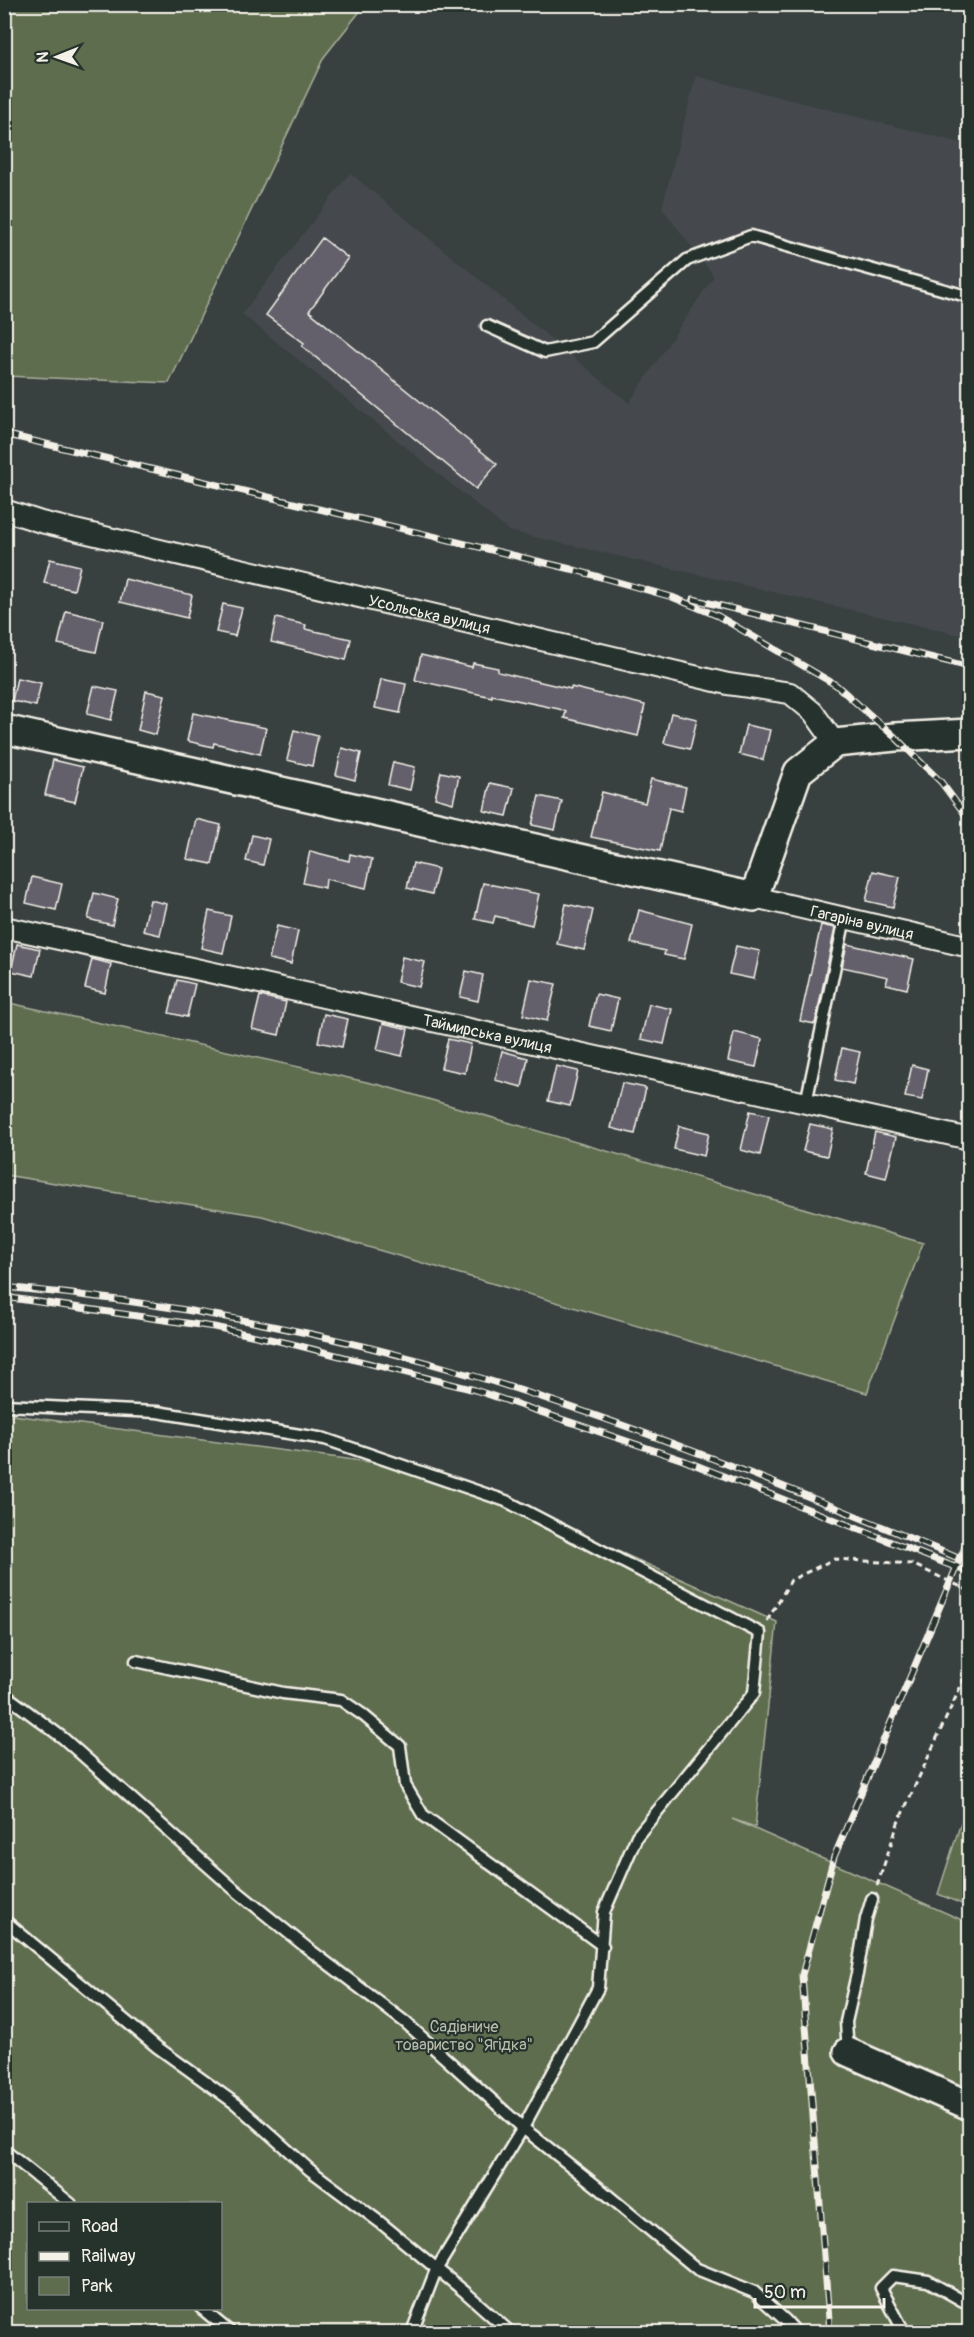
<svg xmlns="http://www.w3.org/2000/svg" width="974" height="2337" font-family="Pangolin,sans-serif">
<style>
.built{fill:#454a4d}
.green{fill:#5f6d4f;stroke:#aaaf9c;stroke-width:1.5;fill-rule:evenodd}
.building{fill:#63606c;stroke:#f4f1e8;stroke-width:1.5}
.lines{fill:none;stroke-linecap:round;stroke-linejoin:round}
.lane-casing{stroke:#f4f1e8;stroke-width:15}
.street-casing{stroke:#f4f1e8;stroke-width:24}
.secondary-casing{stroke:#f4f1e8;stroke-width:32}
.path{stroke:#f4f1e8;stroke-width:3;stroke-dasharray:6 4.5;stroke-linecap:butt}
.lane{stroke:#26332d;stroke-width:10}
.street{stroke:#26332d;stroke-width:20}
.secondary{stroke:#26332d;stroke-width:27}
.rail-casing{stroke:#f4f1e8;stroke-width:7}
.rail{stroke:#26332d;stroke-width:4.5;stroke-dasharray:14;stroke-linecap:butt}
.labels{text-anchor:middle;stroke-width:4.5;stroke-linejoin:round;paint-order:stroke}
.street-label{font-size:16px;fill:#f4f1e8;stroke:#26332d}
.park-label{font-size:16px;fill:#b8bcab;stroke:#26332d}
</style>
<rect width="100%" height="100%" fill="#384040"/>
<filter id="ink" filterUnits="userSpaceOnUse"><feTurbulence type="fractalNoise" baseFrequency=".0167" numOctaves="2"/><feDisplacementMap in="SourceGraphic" scale="12" xChannelSelector="R" yChannelSelector="G"/><feConvolveMatrix kernelMatrix="1 2 1 2 8 2 1 2 1" color-interpolation-filters="sRGB"/></filter>
<g filter="url(#ink)">
<path class="built" d="M696,76L969,145V637L509,531L242,314L350,173L629,403L714,276L662,208Z"/>
<path class="green" d="M5,4L365,5L324,57L169,383L5,376Z
M5,1002L380,1085L923,1243L867,1393L262,1216L5,1175Z
M5,1414L438,1471L777,1622L755,1827L732,1819L969,1923V2332H5ZM28,2204H220V2308H28Z
M969,1797L970,1907H969L938,1894Z"/>
<path class="building" d="M322,238L348,258L309,311L497,464L476,489L302,346L304,343L266,315Z
M50,559L80,566L74,590L44,583Z
M125,579L192,595L187,618L120,602Z
M223,604L242,608L235,636L216,632Z
M66,611L103,620L96,652L58,644Z
M276,618L306,625L305,629L351,639L346,660L271,642Z
M421,655L472,667L473,663L498,668V672L571,689V687L645,705L638,736L564,718L566,712L559,709L492,695V697L415,680Z
M17,678L41,683L36,706L12,701Z
M381,679L406,684L400,713L375,708Z
M94,686L118,691L111,720L87,714Z
M146,691L165,695L156,735L138,730Z
M193,713L266,728L260,754L214,743L213,747L187,741Z
M671,713L697,719L690,749L664,743Z
M746,725L770,730L763,760L739,754Z
M294,730L318,736L312,766L287,760Z
M342,748L361,753L355,780L336,775Z
M53,760L83,767L75,802L45,795Z
M393,762L415,767L410,790L388,785Z
M441,772L459,776L453,803L435,798Z
M651,779L686,787L681,811L669,808L660,851L591,837L602,792L645,803Z
M490,783L514,788L507,816L484,811Z
M539,796L562,801L555,830L532,825Z
M196,819L221,825L212,864L187,859Z
M252,835L269,839L263,865L246,861Z
M310,851L349,861L350,854L372,859L366,888L326,879L325,888L303,883Z
M413,863L438,869L432,894L407,888Z
M873,871L900,877L893,907L866,901Z
M32,877L62,884L56,910L26,903Z
M483,883L539,894L532,925L495,916L493,923L475,919Z
M94,893L118,899L112,925L88,919Z
M150,900L167,904L160,935L143,931Z
M566,904L593,910L584,950L557,944Z
M639,910L692,924L684,959L664,955L665,951L631,943Z
M209,911L231,916L223,953L201,948Z
M821,925L835,928L815,1024L800,1021Z
M277,926L298,931L291,964L269,959Z
M17,944L40,949L34,976L11,971Z
M847,944L914,959L907,989L886,984L888,977L842,967Z
M736,946L760,951L754,979L729,974Z
M402,957L425,962L419,987L397,982Z
M92,959L111,964L105,993L85,988Z
M466,971L483,975L478,1001L460,997Z
M531,979L556,984L547,1021L523,1015Z
M177,980L195,984L187,1017L169,1013Z
M596,994L618,999L611,1031L589,1026Z
M260,996L286,1002L279,1035L252,1029Z
M649,1004L672,1009L664,1044L641,1039Z
M324,1014L348,1019L342,1047L318,1042Z
M383,1023L408,1029L402,1056L377,1050Z
M734,1032L762,1039L756,1067L728,1061Z
M448,1039L471,1044L465,1073L441,1068Z
M842,1048L860,1052L853,1084L835,1080Z
M502,1051L528,1058L522,1087L495,1080Z
M912,1065L928,1069L922,1100L905,1097Z
M556,1066L578,1071L570,1106L548,1101Z
M622,1083L646,1088L635,1134L611,1128Z
M750,1111L769,1115L760,1155L741,1150Z
M810,1124L833,1129L827,1156L803,1151Z
M679,1126L709,1133L704,1156L674,1149Z
M875,1132L896,1137L886,1178L866,1173Z"/>
<g class="lines">
<defs>
<path id="lane" d="M487,326L545,352L593,342L687,260L751,236L970,297
M806,1103L845,918
M4,1405L157,1412L325,1439L506,1501L760,1633L754,1693L637,1836L604,1912L598,1988L523,2128L436,2270L412,2332
M136,1661L283,1693L341,1700L363,1715L400,1746L405,1785L423,1815L603,1946
M4,1694L63,1738L234,1889L306,1947L405,2022L523,2128L599,2188L697,2269L754,2292L786,2321L796,2332
M4,1920L157,2047L236,2104L310,2170L381,2223L465,2292L510,2332
M848,2052L846,2022L857,1974L866,1919L872,1899
M4,2150L71,2204
M201,2308L230,2332
M904,2332L881,2288L893,2276L928,2281L970,2305"/>
<g id="street">
<path id="s1" d="M4,510L41,522L728,684L790,693L813,712L835,743"/>
<path id="s2" d="M754,897L970,947"/>
<path id="s3" d="M4,927L970,1139"/>
</g>
<path id="secondary" d="M4,729L754,897L798,772L835,743L895,737L970,733
M848,2052L970,2106"/>
</defs>
<use href="#lane" class="lane-casing"/>
<use href="#street" class="street-casing"/>
<use href="#secondary" class="secondary-casing"/>
<path class="path" d="M767,1621L791,1580L834,1559L912,1564L970,1591
M877,1886L898,1823L970,1666"/>
<use href="#lane" class="lane"/>
<use href="#street" class="street"/>
<use href="#secondary" class="secondary"/>
<defs>
<path id="rail" d="M4,434L571,569L672,597L718,616L836,685L895,737L941,782L970,821
M693,599L970,667
M4,1287C163,1301 329,1332 481,1378C648,1429 809,1496 970,1563
M4,1297L214,1327L288,1343L475,1390L683,1460L970,1573
M830,2332L802,1975L834,1857L970,1535"/>
</defs>
<use href="#rail" class="rail-casing"/>
<use href="#rail" class="rail"/>
</g>
</g>
<g class="labels">
<g class="street-label">
<text dy="6" stroke="none"><textPath href="#s1" startOffset="438">Усольська вулиця</textPath></text>
<text dy="6" stroke="none"><textPath href="#s2" startOffset="111">Гагаріна вулиця</textPath></text>
<text dy="6" stroke="none"><textPath href="#s3" startOffset="495">Таймирська вулиця</textPath></text>
</g>
<g class="park-label">
<text x="464" y="2032">Садівниче<tspan x="464" dy="18">товариство "Ягідка"</tspan></text>
</g>
</g>
<rect width="974" height="2337" fill="none" stroke="#26332d" stroke-width="24"/>
<rect x="12" y="12" width="950" height="2313" fill="none" stroke="#f4f1e8" stroke-width="2" filter="url(#ink)"/>
<rect x="27" y="2202" width="195" height="108" fill="#26332d" stroke="#787f78" stroke-width="1.5"/>
<rect x="39" y="2222" width="30" height="9" fill="#26332d" stroke="#787f78" stroke-width="1.5"/>
<text x="81" y="2232" font-size="18" fill="#f4f1e8">Road</text>
<rect x="39" y="2252" width="30" height="9" fill="#f4f1e8" stroke="#787f78" stroke-width="1.5"/>
<text x="81" y="2262" font-size="18" fill="#f4f1e8">Railway</text>
<rect x="39" y="2277" width="30" height="18" fill="#5f6d4f" stroke="#787f78" stroke-width="1.5"/>
<text x="81" y="2292" font-size="18" fill="#f4f1e8">Park</text>
<g transform="translate(57 57) rotate(269)" stroke="#26332d" stroke-width="4.5" paint-order="stroke">
<path d="M0-4.5L10 22L0 15L-10 22Z" fill="#f4f1e8"/>
<text y="-9" font-size="16" font-weight="bold" text-anchor="middle" fill="#f4f1e8">N</text>
</g>
<path d="M755 2298v9h129v-9" fill="none" stroke="#f4f1e8" stroke-width="3"/>
<text x="764" y="2298" font-size="18" fill="#f4f1e8" stroke="#26332d" stroke-width="4.5" paint-order="stroke">50 m</text>
</svg>
